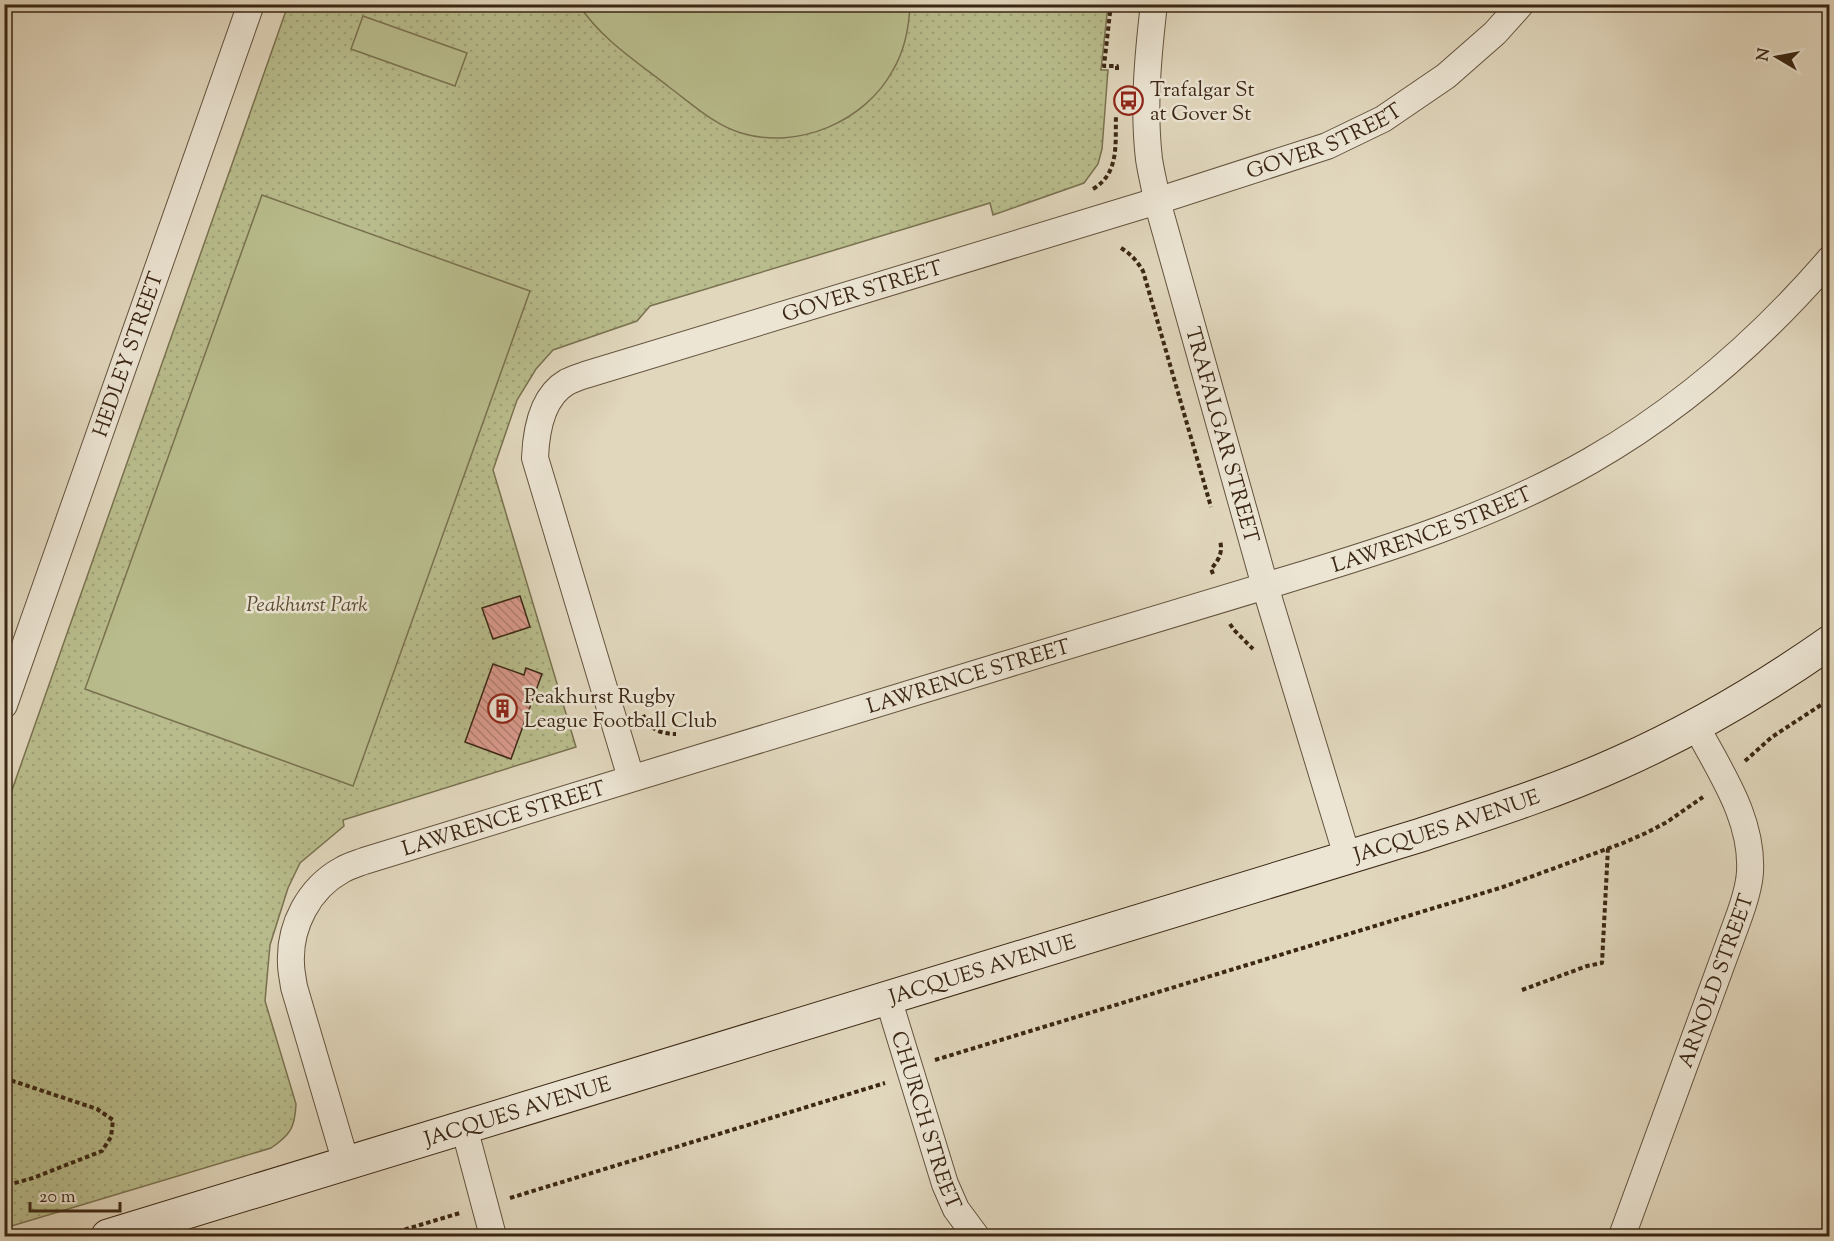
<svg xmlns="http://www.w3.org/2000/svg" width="1834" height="1241" font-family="'Sorts Mill Goudy',serif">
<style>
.park{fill:url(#park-dots);stroke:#7a7250;stroke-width:1.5}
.garden{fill:#b9bd8d;stroke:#7a7250;stroke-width:1.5}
.building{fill:url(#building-back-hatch);stroke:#3b2714;stroke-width:1.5}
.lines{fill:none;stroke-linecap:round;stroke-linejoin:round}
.street-casing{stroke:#64533e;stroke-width:28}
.secondary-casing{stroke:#3b2714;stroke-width:35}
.path{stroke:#3b2714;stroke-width:4;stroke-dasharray:4.5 3;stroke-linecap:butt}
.street{stroke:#ece5d4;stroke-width:26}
.secondary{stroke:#ece5d4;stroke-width:33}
.labels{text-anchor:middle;stroke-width:5;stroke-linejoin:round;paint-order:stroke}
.poi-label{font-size:21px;fill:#3b2714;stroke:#ece5d4;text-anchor:start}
.street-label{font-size:21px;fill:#3b2714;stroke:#ece5d4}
.park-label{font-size:21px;font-style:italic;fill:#5a4c32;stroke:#ece5d4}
</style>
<defs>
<pattern id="park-dots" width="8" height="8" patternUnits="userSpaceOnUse" patternTransform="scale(1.5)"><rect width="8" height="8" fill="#b9bd8d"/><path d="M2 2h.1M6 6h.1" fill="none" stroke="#a0a279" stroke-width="1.8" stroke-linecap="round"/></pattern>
<pattern id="building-back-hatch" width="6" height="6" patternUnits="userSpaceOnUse" patternTransform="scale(1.5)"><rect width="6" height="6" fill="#db9b8e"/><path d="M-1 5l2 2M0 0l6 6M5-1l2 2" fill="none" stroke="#b37e73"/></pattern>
</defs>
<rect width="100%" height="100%" fill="#e1d7bd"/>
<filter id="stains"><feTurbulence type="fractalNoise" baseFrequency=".00333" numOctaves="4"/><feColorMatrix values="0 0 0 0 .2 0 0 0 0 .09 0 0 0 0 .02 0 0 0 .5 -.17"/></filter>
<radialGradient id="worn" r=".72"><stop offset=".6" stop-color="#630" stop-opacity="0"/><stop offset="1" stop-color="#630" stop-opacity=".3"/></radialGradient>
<path class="park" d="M288,5H1108L1101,70H1108L1102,149L1098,164L1084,183L993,215L990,203L650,306L637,321L553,350L536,369L517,400L493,470L576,747L343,820L344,826L300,863L288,888L270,945L265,1001L296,1104C295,1128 290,1135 271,1148L5,1228V810Z"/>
<path class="garden" d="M579,5H910C909,27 905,50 893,70C865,122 798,150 741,133C714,125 692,104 669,87C637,62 601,39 579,5Z
M363,16L467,53L455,86L351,49Z
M262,195L530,291L353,786L85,689Z"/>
<path class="building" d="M520,596L530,627L493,639L482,608Z
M493,664L524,675L526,668L542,674L511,759L465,742Z"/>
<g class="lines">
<defs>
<g id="street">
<path id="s1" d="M1154,4C1148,55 1143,108 1149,159C1151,173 1155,187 1157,201L1265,586L1347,856"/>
<path id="s2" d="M4,705L251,4"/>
<path id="s3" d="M631,778L535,458C536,432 541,397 567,382C573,379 579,377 585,375L1157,201L1327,146L1383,119L1446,76L1495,33L1521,4"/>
<path id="s4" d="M888,998L945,1184L956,1209L976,1236"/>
<path d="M464,1127L493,1236"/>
<path id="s5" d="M346,1163L294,987C293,979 291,971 291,964C289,926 309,888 342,870C349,866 356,864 364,861C577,795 791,730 1004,665C1097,637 1190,609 1282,581C1388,549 1494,516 1590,461C1681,409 1761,339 1830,259"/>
<path id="s6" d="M1622,1236L1737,922C1743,906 1749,889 1750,872C1753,818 1720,772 1696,726"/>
</g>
<g id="secondary">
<path id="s7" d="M108,1236L1421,835C1488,813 1555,792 1619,763C1693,730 1763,689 1830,642"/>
</g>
</defs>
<use href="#street" class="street-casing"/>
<use href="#secondary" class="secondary-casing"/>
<path class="path" d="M1111,4L1104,66H1117V71
M1093,189C1120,173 1115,143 1116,115
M1121,248C1131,254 1137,261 1143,271L1211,507
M1213,574L1211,569C1219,560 1223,552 1220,541
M1230,624L1234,630L1253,649
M643,715C650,729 660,734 676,734
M1745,761L1772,737L1830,699
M1522,990L1587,966L1602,963L1608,848
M935,1060L1503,887L1623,843L1646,833L1667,822L1703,797
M4,1078L97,1109L113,1120L111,1137L102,1151L33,1178L4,1186
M510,1198L885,1083
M383,1236L460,1213"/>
<use href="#street" class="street"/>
<use href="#secondary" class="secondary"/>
</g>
<defs>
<symbol id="bus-ring" viewBox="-11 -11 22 22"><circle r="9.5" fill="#ece5d4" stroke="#8f2418" stroke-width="1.5"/><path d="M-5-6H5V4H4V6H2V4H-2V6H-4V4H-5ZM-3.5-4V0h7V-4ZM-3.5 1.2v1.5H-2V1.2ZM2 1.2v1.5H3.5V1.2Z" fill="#8f2418"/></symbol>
<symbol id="building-ring" viewBox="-11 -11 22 22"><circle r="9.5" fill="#ece5d4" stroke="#8f2418" stroke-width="1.5"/><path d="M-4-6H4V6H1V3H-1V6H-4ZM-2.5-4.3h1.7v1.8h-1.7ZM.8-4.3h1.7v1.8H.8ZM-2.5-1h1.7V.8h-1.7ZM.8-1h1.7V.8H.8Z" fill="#8f2418"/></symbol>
</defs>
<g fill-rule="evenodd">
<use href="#bus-ring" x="1112" y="84" width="33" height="33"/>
<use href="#building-ring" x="486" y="692" width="33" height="33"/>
</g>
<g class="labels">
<g class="poi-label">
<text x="1150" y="96">Trafalgar St<tspan x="1150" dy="24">at Gover St</tspan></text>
<text x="524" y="703">Peakhurst Rugby<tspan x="524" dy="24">League Football Club</tspan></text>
</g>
<g class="street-label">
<text dy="7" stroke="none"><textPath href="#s3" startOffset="1215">GOVER STREET</textPath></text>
<text dy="7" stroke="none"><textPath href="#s3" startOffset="729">GOVER STREET</textPath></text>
<text dy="7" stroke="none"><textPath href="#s2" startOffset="372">HEDLEY STREET</textPath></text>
<text dy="7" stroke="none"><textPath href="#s1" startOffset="441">TRAFALGAR STREET</textPath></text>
<text dy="7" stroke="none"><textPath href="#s5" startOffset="1461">LAWRENCE STREET</textPath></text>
<text dy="7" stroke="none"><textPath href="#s5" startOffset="975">LAWRENCE STREET</textPath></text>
<text dy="7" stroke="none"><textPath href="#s5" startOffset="489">LAWRENCE STREET</textPath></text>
<text dy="7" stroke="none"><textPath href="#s7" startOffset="1400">JACQUES AVENUE</textPath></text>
<text dy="7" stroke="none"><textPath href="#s7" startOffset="914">JACQUES AVENUE</textPath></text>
<text dy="7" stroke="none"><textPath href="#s6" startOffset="272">ARNOLD STREET</textPath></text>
<text dy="7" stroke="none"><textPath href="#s7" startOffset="428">JACQUES AVENUE</textPath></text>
<text dy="7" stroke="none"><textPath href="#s4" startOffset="128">CHURCH STREET</textPath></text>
</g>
<g class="park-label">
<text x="307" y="611">Peakhurst Park</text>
</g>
</g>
<rect width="1834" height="1241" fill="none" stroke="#e1d7bd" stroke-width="24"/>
<rect x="6" y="6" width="1822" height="1229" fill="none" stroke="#3b2714" stroke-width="3"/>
<rect x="12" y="12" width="1810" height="1217" fill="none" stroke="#3b2714" stroke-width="1.5"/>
<g transform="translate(1777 57) rotate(280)" stroke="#ece5d4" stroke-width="4.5" paint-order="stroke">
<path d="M0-4.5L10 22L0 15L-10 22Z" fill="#3b2714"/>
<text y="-9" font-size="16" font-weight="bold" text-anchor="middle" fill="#3b2714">N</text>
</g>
<path d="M30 1202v9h90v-9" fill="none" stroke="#3b2714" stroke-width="3"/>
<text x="39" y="1202" font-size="18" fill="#3b2714" stroke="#ece5d4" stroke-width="4.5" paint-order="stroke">20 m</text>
<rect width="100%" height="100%" filter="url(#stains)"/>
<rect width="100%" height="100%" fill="url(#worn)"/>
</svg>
